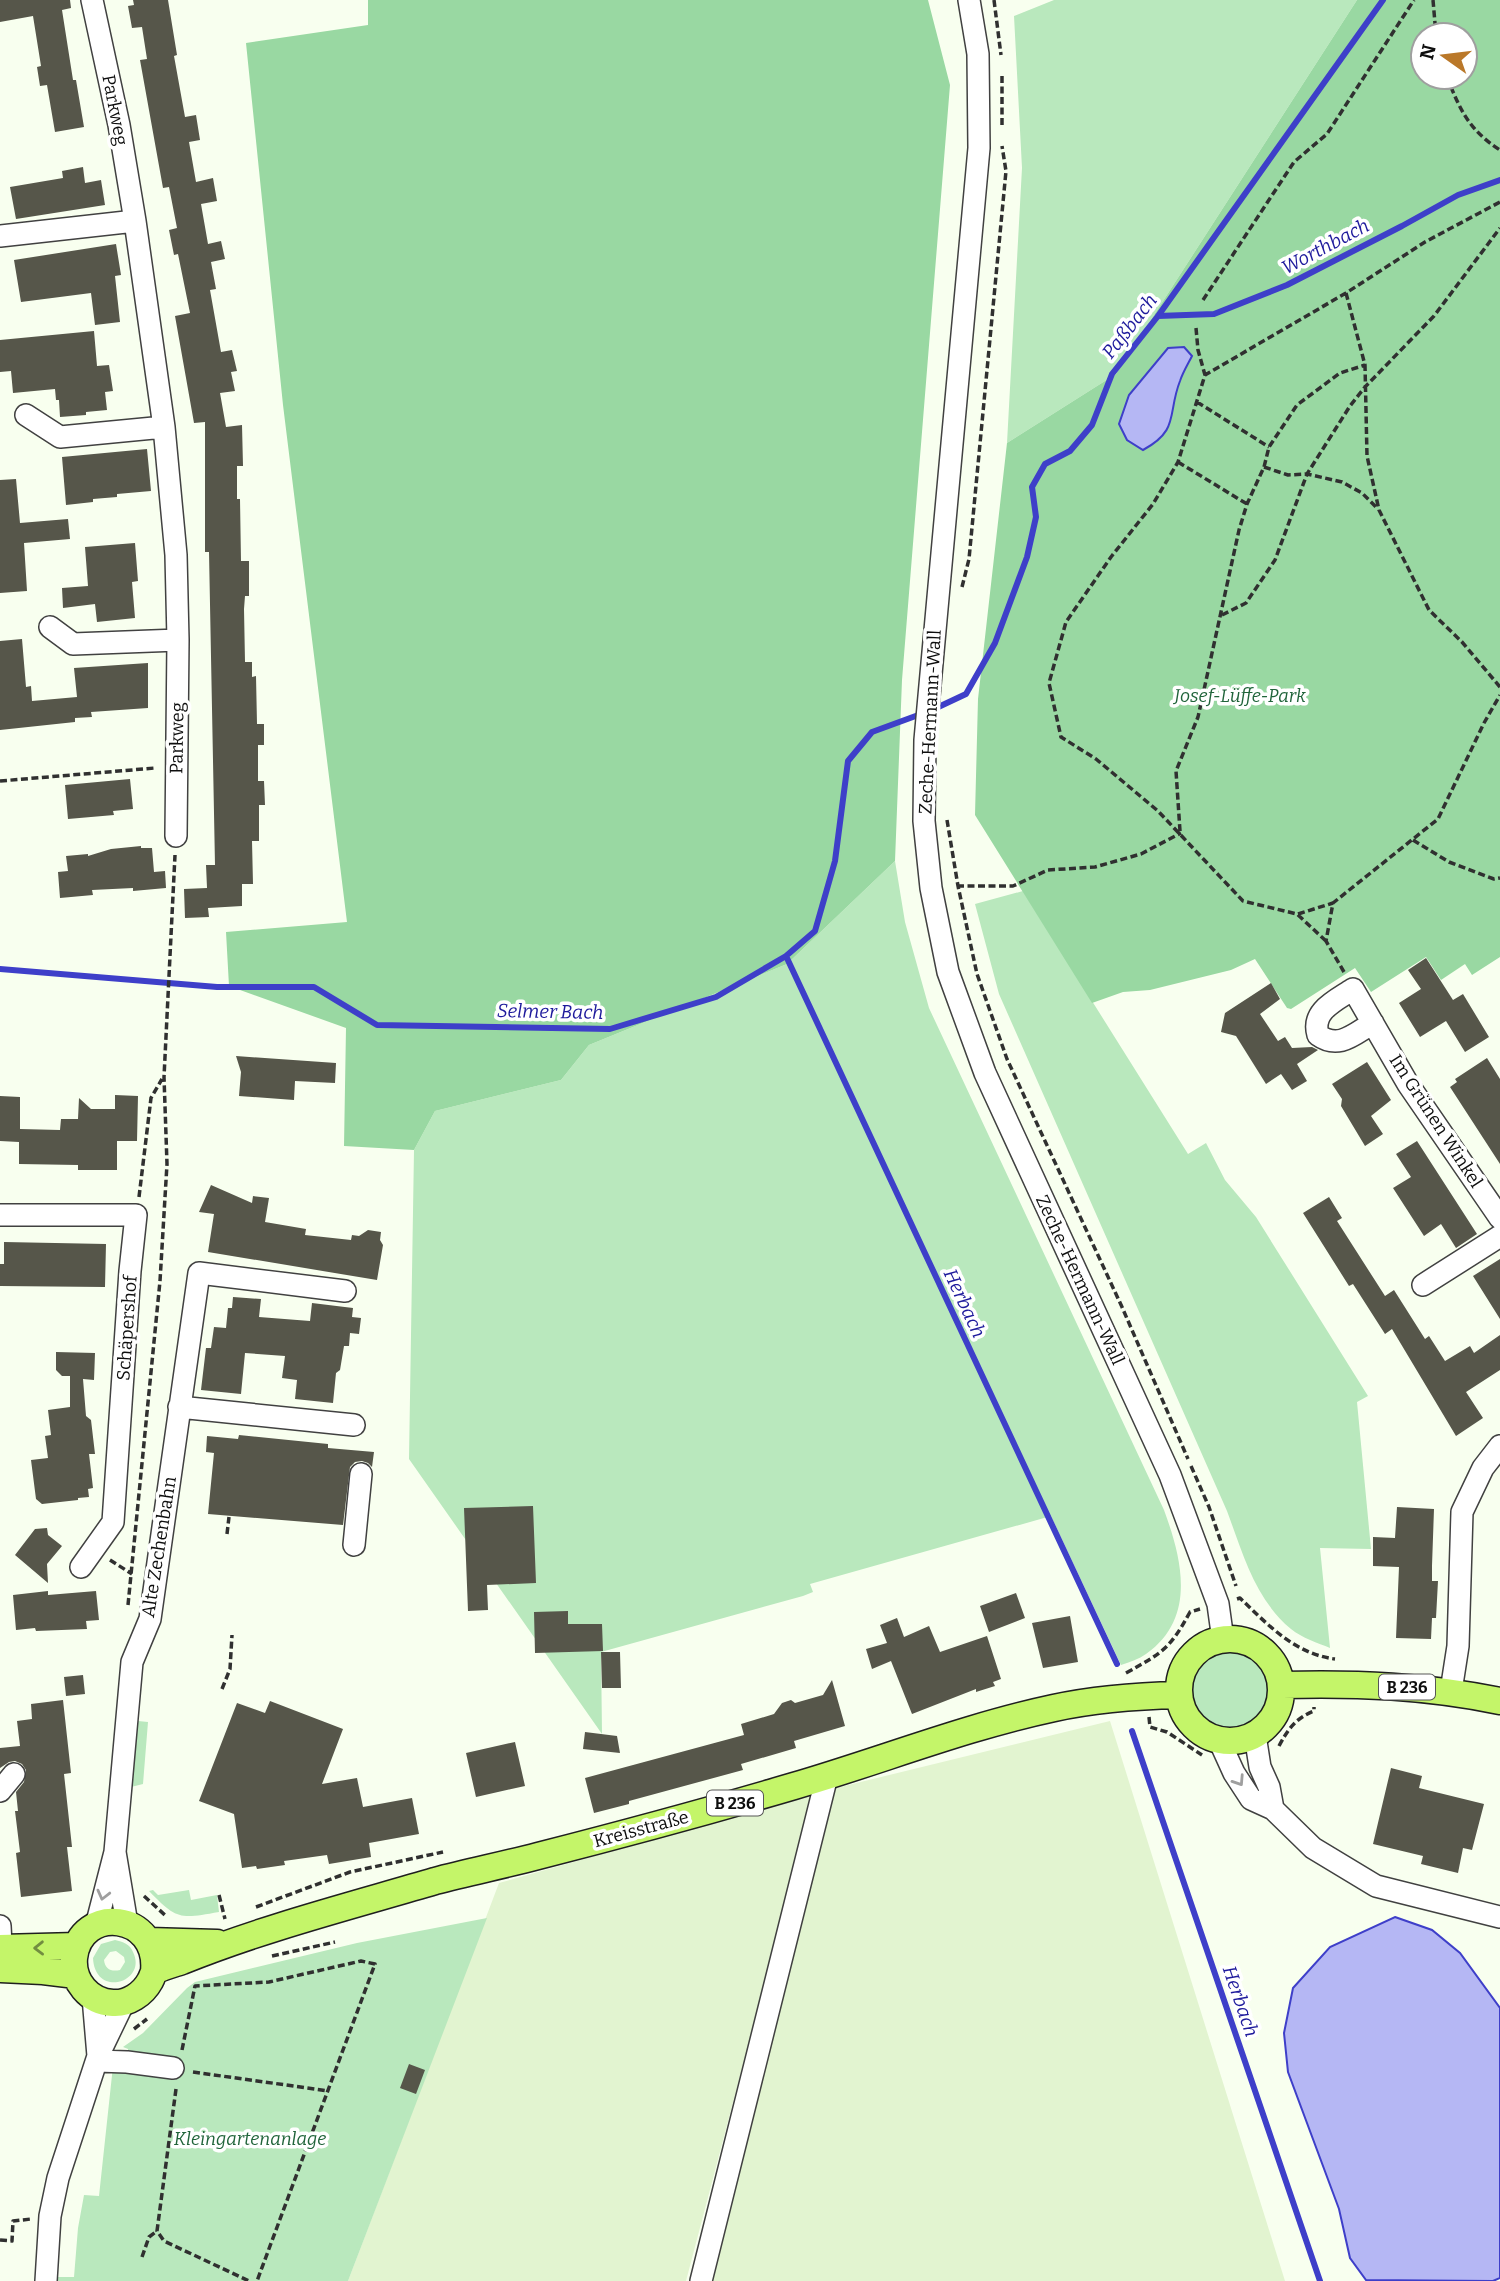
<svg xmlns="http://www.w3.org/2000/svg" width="1500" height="2281" font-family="Bitter,serif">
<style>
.farmland{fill:#e2f4d0}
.green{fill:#b9e8bd;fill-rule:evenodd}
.forest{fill:#99d8a2;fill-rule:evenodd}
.water{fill:#b5b7f4;stroke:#3e3fc9;stroke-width:2}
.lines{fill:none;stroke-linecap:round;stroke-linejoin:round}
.stream{stroke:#3e3fc9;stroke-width:6}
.building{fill:#56564a}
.minor-casing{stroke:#414141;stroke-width:24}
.major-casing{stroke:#1f1f1f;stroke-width:29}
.path{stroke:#303030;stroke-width:3.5;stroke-dasharray:7 3.5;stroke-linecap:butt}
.minor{stroke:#fff;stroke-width:21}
.major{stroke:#c4f569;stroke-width:26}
.oneway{stroke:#9f9f9f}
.oneway2{stroke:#728d40}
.labels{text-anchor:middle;stroke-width:7;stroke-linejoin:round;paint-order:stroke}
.shield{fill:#fff;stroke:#565656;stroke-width:2}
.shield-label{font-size:16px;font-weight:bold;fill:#0e0e0e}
.street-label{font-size:18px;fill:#0e0e0e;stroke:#fff}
.park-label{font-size:18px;font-style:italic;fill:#20643a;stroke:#fff}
.water-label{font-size:19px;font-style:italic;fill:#1e1a9c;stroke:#fff}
</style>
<rect width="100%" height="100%" fill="#f8ffef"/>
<path class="farmland" d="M1110,1721L1285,2281H711L832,1789Z
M814,1794L686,2281H348L499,1883Z"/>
<path class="green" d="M1054,0H1357L1116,374L1007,443L1022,168L1014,16Z
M895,861L905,922L929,1008L1164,1510C1182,1559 1197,1618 1146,1654C1139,1659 1130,1662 1121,1665L1051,1516L810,1584L813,1592L803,1596L601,1652L602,1734L409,1459L414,1150L435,1111L561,1080L589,1045L787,964Z
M1023,891L1188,1154L1206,1143L1225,1180L1256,1217L1368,1396L1357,1402L1371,1549L1320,1548L1330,1648C1318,1643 1302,1638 1291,1629C1255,1599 1243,1554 1227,1511L999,994L975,904Z
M1189 1688a40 40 0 1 1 80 0a40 40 0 1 1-80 0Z
M138,1721L148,1722L143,1784L131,1787Z
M153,1890L158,1895L189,1890L191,1900L217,1895L219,1912C180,1919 177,1920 149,1891Z
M487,1918L348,2281H57L58,2277H74L78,2228L84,2195L99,2196L113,2066L127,2068L128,2049L123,2047L143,2033L187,1988L195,1982L357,1943Z
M115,1940C123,1942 130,1944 133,1952C148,1982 95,1999 93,1958L101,1944ZM116,1951L124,1957L125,1962L120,1970C111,1972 105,1969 104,1960L110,1952Z"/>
<path class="forest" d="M368,0H928L950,85L902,680L895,861L787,964L589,1045L561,1080L435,1111L414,1150L344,1146L346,1028L229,986L226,932L347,922L283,405L246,43L368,25Z
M1357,0H1500V957L1472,975L1465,964L1441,980L1426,957L1371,992L1355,968L1291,1009L1287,1008L1255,959L1231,970L1150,990L1123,992L1092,1003L975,815L978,699L1007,443L1116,374ZM1423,35H1465V77H1423Z"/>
<path class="water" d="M1184,347L1192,356C1188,364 1183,372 1180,381C1167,414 1180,430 1143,450L1127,440L1119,424L1129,395L1168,348Z
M1395,1917L1432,1930L1460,1953L1500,2008V2278L1493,2281L1366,2280L1350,2258L1339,2209L1288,2072L1284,2033L1293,1988L1330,1947Z"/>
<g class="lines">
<path class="stream" d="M1158,316L1214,314L1287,285L1402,226L1458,195L1500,180
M786,956L1117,1664
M0,969L217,987H314L377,1025L610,1029L716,997L786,956L815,931L835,861L848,761L872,732L932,710L966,694L995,643L1027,557L1036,517L1032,487L1045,464L1070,451L1092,425L1112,374L1158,316L1383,0
M1132,1731L1320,2281"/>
</g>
<path class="building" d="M0,0H70L71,8L62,10L73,80H76L84,127L55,132L47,85L40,86L37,67L41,66L33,16L0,22Z
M133,0H168L177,55L174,56L185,117L196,115L200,140L189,142L196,182L213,178L217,201L201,204L208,244L221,241L225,259L211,262L216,289L210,290L221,352L232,350L237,371L231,372L235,391L220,393L226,427L242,425L243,466H237V499H240L241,561H249V596H245L244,609L245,662H252V677L256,676L257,724H264V745H258V781H264L265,805H259V841H252L253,884H242V906L208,908L209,917L185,918L184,889L207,888L206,865H215L209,552H205V422L194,423L175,316L190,313L178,254L174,255L169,230L177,228L169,187L163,188L140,60L147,59L142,27L132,28L128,6L134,5Z
M83,167L85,183L101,180L105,205L16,219L10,187L63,178L62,171Z
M116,244L121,275L115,276L120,322L95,325L91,293L21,302L14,260Z
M94,331L97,366L109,365L113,391L105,392L107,410L86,412V415L60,417L59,400H56L55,389L13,393L11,371L0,372V340Z
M147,449L151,491L117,494V497L93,499V502L66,505L62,457Z
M16,479L20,523L68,519L70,539L24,543L27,591L0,593V480Z
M135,543L138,581L132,582L135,618L97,622L95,604L63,608L62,588L88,586L85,547Z
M22,639L26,687L31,686L32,701L77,697L74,668L148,663V708L91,712L92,717L75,718V722L0,730V641Z
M130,779L133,809L113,811L114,815L68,819L65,785Z
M141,846V848H152L154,872L165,871L166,888L133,891V888L92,890L93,895L60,898L58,872L68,871L66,856L88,854V856L111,849Z
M1426,958L1453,1000L1463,994L1489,1037L1465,1052L1446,1021L1420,1037L1399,1003L1421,989L1408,970Z
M1271,983L1280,999L1260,1014L1278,1041L1285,1037L1292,1048L1312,1047L1318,1050L1297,1064L1307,1081L1292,1090L1281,1074L1266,1084L1236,1036L1221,1032L1225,1013Z
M236,1056L336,1063L335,1083L295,1081L294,1100L239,1096L241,1072Z
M1487,1058L1500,1079V1164L1450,1087L1457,1082L1455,1079Z
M1367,1062L1391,1100L1371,1116L1383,1134L1365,1146L1341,1106L1342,1099L1332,1084Z
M115,1095L138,1096L137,1141H117V1170H78V1165L19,1164V1142L0,1141V1096L20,1097V1129L60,1130L61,1119H78L79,1098L91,1109H115Z
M1417,1141L1477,1234L1456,1248L1441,1224L1424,1236L1393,1188L1411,1177L1396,1154Z
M211,1185L252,1203L253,1196L269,1198L265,1222L306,1229L305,1235L351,1240L352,1235L359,1236L368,1230L381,1232L380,1240L383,1245L377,1280L208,1252L214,1214L199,1212Z
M1329,1197L1342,1218L1337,1221L1385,1296L1394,1290L1425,1339L1429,1336L1445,1361L1470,1346L1474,1353L1500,1335V1370L1466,1392L1483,1418L1456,1436L1392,1329L1385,1334L1353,1284L1349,1286L1303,1213Z
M4,1242L106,1244L105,1287L0,1286V1264H4Z
M1500,1259V1319L1473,1276Z
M233,1297L261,1299L259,1317L310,1321L312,1303L353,1308L352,1317L361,1318L359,1334L350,1333L349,1346H344L340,1370L336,1373L333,1403L295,1399L297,1380L282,1378L285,1356L245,1353L241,1394L201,1390L206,1348H211L214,1327L226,1328L228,1308H232Z
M56,1352L95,1353L94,1380L83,1379L86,1416L91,1420L95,1454H89L93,1488L88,1489L89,1497L78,1498V1500L42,1504L36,1499L31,1460L48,1458L45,1436L51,1435L48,1410L70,1407V1376H62L56,1370Z
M239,1435L328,1444V1448L374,1452L372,1467L368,1463L362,1461L355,1462L350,1467L343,1525L208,1514L214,1453L206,1452L207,1436L238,1439Z
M533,1506L536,1583L487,1585L488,1610L468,1611L464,1508Z
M1397,1507L1434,1509L1432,1566V1581H1438L1436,1618H1432L1431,1639L1396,1638L1399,1567L1373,1566V1537L1395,1538Z
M47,1528L48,1535L62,1546L47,1564L48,1583L15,1555L35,1529Z
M48,1591V1595L96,1591L99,1620L86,1621L87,1629L36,1631L35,1628L16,1630L13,1595Z
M1016,1593L1025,1618L989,1632L980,1606Z
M568,1611V1624H602L603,1651L535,1653L534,1612Z
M1070,1616L1078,1662L1043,1668L1032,1623Z
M897,1618L904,1637L929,1626L940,1652L987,1636L1001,1679L993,1682L995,1686L976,1692V1689L912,1714L891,1661L872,1669L866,1649L887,1643L880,1625Z
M601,1652H620L621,1688H602Z
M83,1675L85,1694L66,1696L64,1677Z
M832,1680L845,1726L794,1741L796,1748L741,1764L743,1770L629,1801V1804L594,1813L585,1778L744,1735L741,1724L774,1714L782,1703L791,1700L795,1703L823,1695Z
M63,1700L71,1773L64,1774L72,1847H67L72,1891L21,1897L16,1853L20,1852L15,1811H18L16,1792L24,1782L26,1770L22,1764L15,1761L9,1762L0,1768V1748L20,1746L17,1721L32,1719L31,1704Z
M270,1701L343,1729L322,1784L357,1778L363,1807L412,1798L419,1834L369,1843L371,1857L329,1864L327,1855L284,1861L285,1865L257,1869L256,1866L242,1868L234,1814L199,1801L237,1703L265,1713Z
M585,1732L617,1736L620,1753L583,1749Z
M515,1742L525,1786L476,1797L466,1753Z
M1391,1768L1422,1776L1419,1788L1484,1804L1472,1850L1463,1848L1458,1873L1421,1864L1423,1856L1373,1844Z
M409,2064L425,2070L416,2094L400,2088Z"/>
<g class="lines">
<defs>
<path id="minor" d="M92,0L119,125L135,221L164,427L176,555L178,640L176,836
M969,0L978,54L979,148L925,740L924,821L931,888L948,972L985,1073L1170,1475L1218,1604L1223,1640
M0,236L135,221
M26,415L60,437L164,427
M50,627L73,644L178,640
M1373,1023C1354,1034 1339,1050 1318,1035C1311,1011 1335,1001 1353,989L1408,1084L1500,1218
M0,1215H136L130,1271L113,1522L81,1567
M1423,1285L1500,1236
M179,1407L354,1425
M354,1545L361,1474
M1451,1691L1458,1646L1462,1512L1483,1468L1500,1446
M1255,1735L1260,1767L1269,1787L1273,1809
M1219,1740L1234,1773L1251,1799L1273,1809L1313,1848L1376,1886L1500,1917
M0,1791L14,1774
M115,1852L132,1662L150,1619L199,1273L345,1291
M0,1926L2,1963
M96,1926L115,1852L127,1924
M93,1997L98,2056
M97,2061L127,2062L173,2068
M46,2281L50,2216L58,2178L98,2056L124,2002
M701,2281L827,1776"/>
<path id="major" d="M1179 1690a51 51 0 1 1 102 0a51 51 0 1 1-102 0Z
M1282,1685C1357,1683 1427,1686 1500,1701
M149,1941L217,1943
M0,1948L77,1946
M0,1969L43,1971L76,1975
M154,1972C160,1912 80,1904 74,1958C72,1981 89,2002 113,2003C128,2004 143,1994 150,1981C154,1974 151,1974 157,1970C164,1966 174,1964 182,1961C264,1928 350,1906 435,1881C469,1872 504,1865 538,1856C624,1834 709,1811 794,1786C880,1761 965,1727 1054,1708C1095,1699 1137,1696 1179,1695"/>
</defs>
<use href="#minor" class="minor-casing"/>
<use href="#major" class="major-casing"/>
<path class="path" d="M994,0L1001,55
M1433,0L1436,35
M1002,76V128
M1447,77C1460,110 1469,130 1500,150
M1346,293L1365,365L1367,456L1379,510L1429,610L1462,642L1500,687
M1203,300L1294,162L1327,134L1414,0
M1196,328L1198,350L1205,375
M1197,402L1269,447
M1178,462L1247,504
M1264,467L1288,475L1307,474L1342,482L1362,493L1377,508
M962,587L969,559L1006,171L1002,146
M1222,615L1246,603L1275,560L1307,474L1350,406L1365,387L1434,316L1500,228
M0,781L155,768
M947,820L958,886L977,974L1007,1059L1122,1307L1188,1459
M1180,831L1176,771L1198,717L1239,530L1247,504L1264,467L1269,447L1297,405L1340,373L1365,365
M1413,840L1449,862L1494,879L1500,878
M957,886H1013L1048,870L1095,867L1141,854L1181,833
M1298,914L1333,903
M1326,941L1297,914L1243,901L1158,811L1096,759L1061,737L1049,683L1066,622L1111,557L1153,504L1178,462L1205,375L1346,293L1425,242L1500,202
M1344,972L1326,941L1333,903L1438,819L1484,723L1500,695
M139,1197L151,1098L162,1079
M1191,1466L1209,1507L1236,1586
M227,1534L229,1517
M110,1560L132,1574
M1237,1599L1240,1598C1268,1625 1295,1654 1335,1659
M128,1605L160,1281L167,1164L164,1077L175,855
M1126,1673C1162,1653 1170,1649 1190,1612L1200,1609
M222,1689L230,1669L232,1635
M1149,1717L1150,1727L1167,1732L1202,1755
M1279,1746C1288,1729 1296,1718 1314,1711V1707
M219,1895L225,1919
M144,1896L166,1916
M256,1907L350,1872L443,1852
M272,1956L335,1942
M134,2029L147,2019
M182,2050L195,1986L269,1982L361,1961L375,1964L257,2281
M193,2072L329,2091
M176,2089L157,2231L164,2241L249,2281
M0,2240L12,2241L13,2221L31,2219
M142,2257L149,2237L157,2231"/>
<use href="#minor" class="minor"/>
<use href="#major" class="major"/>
</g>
<defs><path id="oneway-chevron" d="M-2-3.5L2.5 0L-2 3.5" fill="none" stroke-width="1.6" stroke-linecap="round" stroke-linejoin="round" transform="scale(1.75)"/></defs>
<g class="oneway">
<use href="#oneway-chevron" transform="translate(1239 1781) rotate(57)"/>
<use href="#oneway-chevron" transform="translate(103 1895) rotate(104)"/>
</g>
<use class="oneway2" href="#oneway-chevron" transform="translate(39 1948) rotate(179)"/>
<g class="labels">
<g class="shield">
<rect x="1379" y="1674.5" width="56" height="25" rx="5"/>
<rect x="707" y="1790.5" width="56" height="25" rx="5"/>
</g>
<g class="shield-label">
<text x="1407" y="1693">B 236</text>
<text x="735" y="1809">B 236</text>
</g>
<g class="street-label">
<text transform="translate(115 110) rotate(79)" y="6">Parkweg</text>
<text transform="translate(930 722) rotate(-87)" y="6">Zeche-Hermann-Wall</text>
<text transform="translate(177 738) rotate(-89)" y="6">Parkweg</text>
<text transform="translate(1436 1121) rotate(57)" y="6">Im Grünen Winkel</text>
<text transform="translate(1080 1280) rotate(65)" y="6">Zeche-Hermann-Wall</text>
<text transform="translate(127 1328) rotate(-86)" y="6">Schäpershof</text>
<text transform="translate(159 1547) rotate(-81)" y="6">Alte Zechenbahn</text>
<text transform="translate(641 1829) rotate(-15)" y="6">Kreisstraße</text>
</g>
<g class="park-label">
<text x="1240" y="702">Josef-Lüffe-Park</text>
<text x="250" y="2145">Kleingartenanlage</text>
</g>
<g class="water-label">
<text transform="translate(1325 246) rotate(-28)" y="7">Worthbach</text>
<text transform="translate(1129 326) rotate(-52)" y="7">Paßbach</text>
<text transform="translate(550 1011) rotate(1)" y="7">Selmer Bach</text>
<text transform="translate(965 1303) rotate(65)" y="7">Herbach</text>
<text transform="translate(1241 2001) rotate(71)" y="7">Herbach</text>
</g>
</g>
<g transform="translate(1444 56) rotate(284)"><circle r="33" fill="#ffffff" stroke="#9f9f9f" stroke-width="2"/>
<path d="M0-5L12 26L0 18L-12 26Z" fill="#ba7829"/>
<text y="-10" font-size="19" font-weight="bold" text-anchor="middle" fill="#0e0e0e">N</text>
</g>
</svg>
